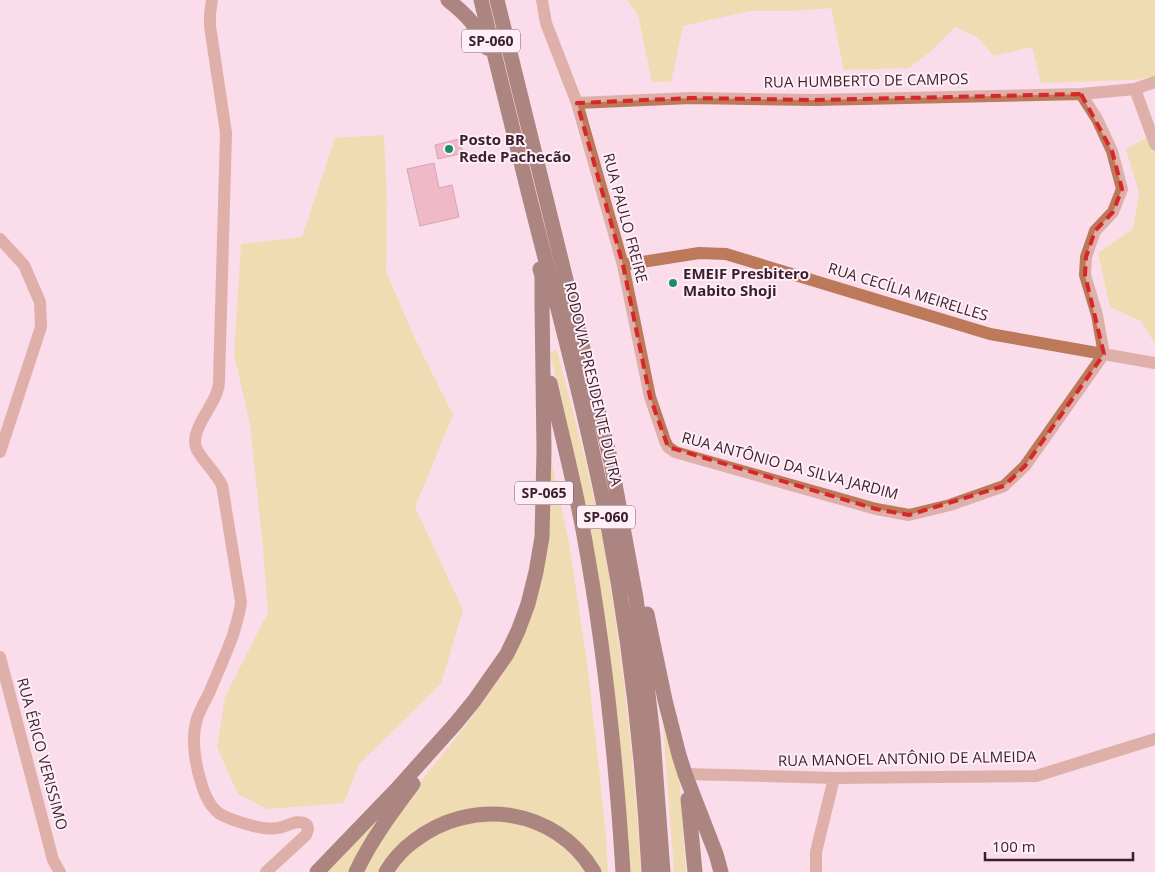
<svg xmlns="http://www.w3.org/2000/svg" width="1155" height="872" font-family="'Open Sans',sans-serif">
<style>
.green{fill:#e0db6d}
.building{fill:#df8f9e;stroke:#a95e6e}
.lines{fill:none;stroke-linecap:round;stroke-linejoin:round}
.minor{stroke:#bc7a5a;stroke-width:12}
.highway{stroke:#4c1b00;stroke-width:15}
.marked{fill:none;stroke:#d62828;stroke-width:4;stroke-dasharray:10 6;stroke-linejoin:round}
.poi-dot{fill:#1f8b6a;stroke:#feeff6;stroke-width:2}
.labels{text-anchor:middle;stroke-width:4;stroke-linejoin:round;paint-order:stroke}
.shield{fill:#feeff6;stroke:#755d69;stroke-width:1}
.shield-label{font-size:14px;font-weight:bold;fill:#3a1e2d}
.street-label{font-size:15px;fill:#3a1e2d;stroke:#feeff6}
.poi-label{font-size:15px;font-weight:bold;fill:#3a1e2d;stroke:#feeff6;text-anchor:start}
</style>
<rect width="100%" height="100%" fill="#fbdceb"/>
<path class="green" d="M627,0H1155V76L1135,80L1041,83L1032,47L994,56L977,37L955,27L931,51L909,68L844,70L831,8L793,11H750L683,26L671,82H652L638,15Z
M384,135L387,202L386,272L418,345L453,415L415,507L463,610L441,684L359,764L344,803L267,809L238,794L217,747L225,697L268,612L263,548L250,424L234,354L241,244L302,237L335,138Z
M1148,137L1155,150V344L1141,321L1110,307L1098,253L1133,229L1139,193L1126,149Z
M555,349L557,350C574,416 592,482 604,549C623,656 634,764 641,872H629L564,414L550,354Z
M549,449L569,543L587,663L600,777L606,837L608,872H599L565,834L471,811L381,872H362C372,854 382,833 394,816C435,760 485,709 518,647Z
M663,725L677,769L680,786L686,872H674Z
M489,821L509,822L525,825L556,841L578,862L586,872H394L405,857L429,838L458,825Z
M371,824L375,827L351,872H326Z"/>
<path class="building" d="M459,139L463,153L438,159L435,145Z
M434,163L439,188L452,185L459,217L420,226L407,169Z"/>
<g class="lines">
<path class="minor" d="M212,0L210,14V26L226,133L219,381C219,385 218,389 217,392C212,408 188,433 197,450C204,462 215,472 222,485L241,602C240,613 236,624 233,635C226,654 218,672 210,691C206,700 200,709 197,719C191,737 195,764 201,782C204,793 210,807 220,814C233,821 264,831 278,828C288,826 299,818 307,825L308,829L306,835L266,872
M542,0L546,23L577,103L623,265L650,397L665,441L668,447L675,452L876,509L909,515L950,505L1004,486L1025,466L1104,354
M1135,89L1155,144
M1081,94L1097,119L1112,151L1122,189L1113,212L1095,231L1086,257L1085,275L1097,315L1104,354
M577,103L691,98L816,100L1081,94L1135,89L1155,82
M0,239L24,265L40,302L41,327L0,452
M623,265L699,253L726,254L990,334L1155,363
M0,657L53,860L60,872
M685,774L834,778L1036,776L1155,739
M816,872V852L834,778"/>
<path class="highway" d="M448,0C467,15 477,26 487,48
M481,0C497,64 512,128 528,191C556,302 586,413 608,526C630,640 643,756 649,872
M497,0L611,462L636,598L645,668L653,737L663,872
M550,383C561,432 574,481 583,530C604,643 616,758 623,872
M647,614L665,700L679,755L685,774L716,854L721,872
M688,799L695,872
M317,872L396,790L456,723L474,701L507,654L518,631L528,604L536,572L542,537L544,451L542,303V276L540,269
M356,872C371,840 392,812 413,784
M386,872C393,860 403,849 414,841C472,796 556,808 594,872"/>
</g>
<path d="M0 0H1155V872H0ZM1081,94L1112,151L1122,189L1113,212L1095,231L1086,257L1085,275L1104,354L1025,466L1004,486L909,515L876,509L668,447L650,397L623,265L577,103L691,98L816,100Z" fill="#fbdceb" fill-opacity=".55" fill-rule="evenodd"/>
<path class="marked" d="M1081,94L1112,151L1122,189L1113,212L1095,231L1086,257L1085,275L1104,354L1025,466L1004,486L909,515L876,509L668,447L650,397L623,265L577,103L691,98L816,100Z"/>
<g class="poi-dot">
<circle cx="449" cy="149" r="5"/>
<circle cx="673" cy="283" r="5"/>
</g>
<g class="labels">
<g class="shield">
<rect x="462" y="29.5" width="58" height="23" rx="4"/>
<rect x="515" y="481.5" width="58" height="23" rx="4"/>
<rect x="577" y="505.5" width="58" height="23" rx="4"/>
</g>
<g class="shield-label">
<text x="491" y="46">SP-060</text>
<text x="544" y="498">SP-065</text>
<text x="606" y="522">SP-060</text>
</g>
<g class="street-label">
<text transform="translate(866 81) rotate(-1)" y="5">RUA HUMBERTO DE CAMPOS</text>
<text transform="translate(625 218) rotate(75)" y="5">RUA PAULO FREIRE</text>
<text transform="translate(908 292) rotate(17)" y="5">RUA CECÍLIA MEIRELLES</text>
<text transform="translate(593 384) rotate(77)" y="5">RODOVIA PRESIDENTE DUTRA</text>
<text transform="translate(790 466) rotate(15)" y="5">RUA ANTÔNIO DA SILVA JARDIM</text>
<text transform="translate(42 754) rotate(75)" y="5">RUA ÉRICO VERISSIMO</text>
<text transform="translate(907 759) rotate(-1)" y="5">RUA MANOEL ANTÔNIO DE ALMEIDA</text>
</g>
<g class="poi-label">
<text x="459" y="145">Posto BR<tspan x="459" dy="17">Rede Pachecão</tspan></text>
<text x="683" y="279">EMEIF Presbitero<tspan x="683" dy="17">Mabito Shoji</tspan></text>
</g>
</g>
<path d="M985 852v8h148v-8" fill="none" stroke="#3a1e2d" stroke-width="2.5"/>
<text x="992" y="852" font-size="15" fill="#3a1e2d" stroke="#feeff6" stroke-width="4" paint-order="stroke">100 m</text>
</svg>
